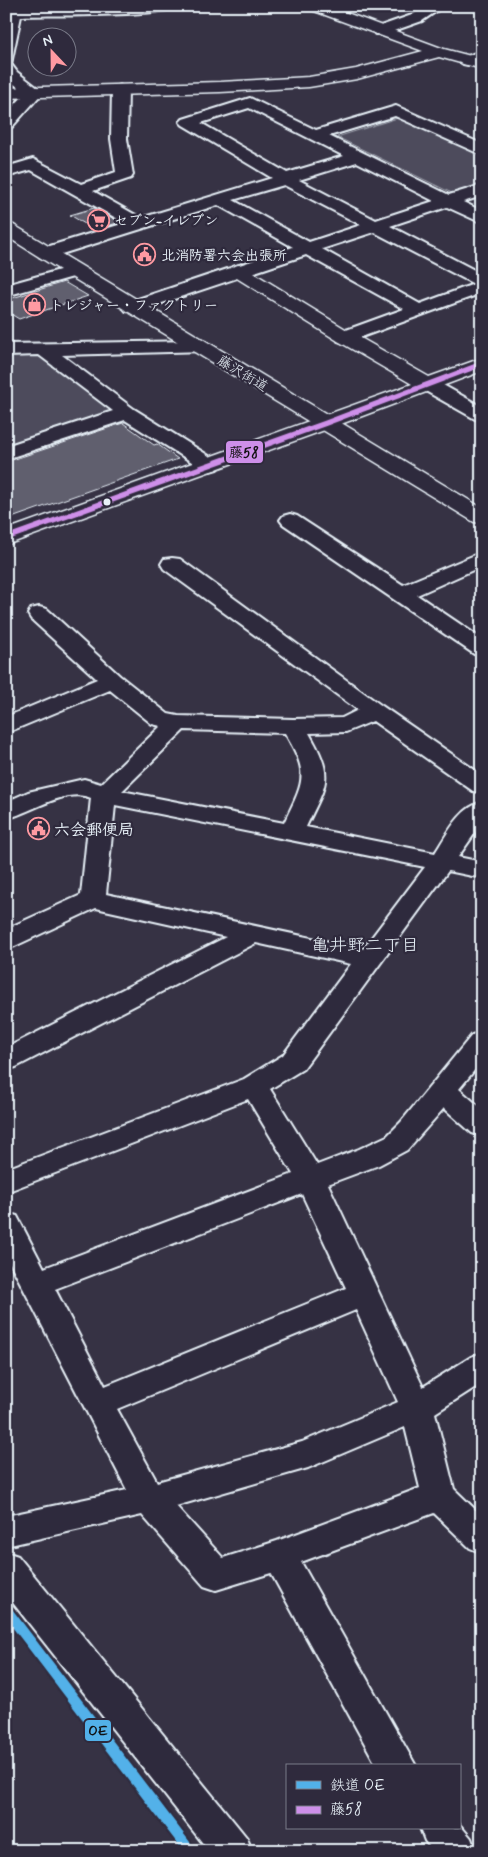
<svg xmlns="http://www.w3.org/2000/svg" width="488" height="1857" font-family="Mynerve,'Klee One',sans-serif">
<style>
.green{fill:#4d4b5c;stroke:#9a9eaa}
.building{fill:#605e6e;stroke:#e8f1f8}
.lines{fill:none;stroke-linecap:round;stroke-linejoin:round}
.minor-casing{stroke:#e8f1f8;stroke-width:4}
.tertiary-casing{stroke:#e8f1f8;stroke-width:3}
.trunk-casing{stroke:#e8f1f8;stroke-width:3}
.minor{fill:#2f2a3d;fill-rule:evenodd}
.tertiary{fill:#2f2a3d;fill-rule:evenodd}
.trunk{fill:#2f2a3d;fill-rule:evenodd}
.bus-1-casing{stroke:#2f2a3d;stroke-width:9}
.bus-1{stroke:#ce8fe9;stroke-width:5.5}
.rail-1-casing{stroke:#2f2a3d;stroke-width:15}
.rail-1{stroke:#52b1e9;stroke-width:11}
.bus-dot{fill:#e8f1f8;stroke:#2f2a3d;stroke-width:2}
.labels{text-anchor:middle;stroke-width:4.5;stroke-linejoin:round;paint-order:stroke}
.far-poi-label{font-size:14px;font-weight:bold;fill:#e8f1f8;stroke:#2f2a3d;text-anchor:start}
.far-street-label{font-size:14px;fill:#e8f1f8;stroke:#2f2a3d}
.poi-label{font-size:16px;font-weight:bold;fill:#e8f1f8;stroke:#2f2a3d;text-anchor:start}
.neighbourhood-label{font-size:18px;fill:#e8f1f8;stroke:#2f2a3d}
.line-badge{stroke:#2f2a3d;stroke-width:2}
.pale-badge-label{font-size:14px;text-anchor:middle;font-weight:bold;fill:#111}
</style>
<rect width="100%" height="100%" fill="#363244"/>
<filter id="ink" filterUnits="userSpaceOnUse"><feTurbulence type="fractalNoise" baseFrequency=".02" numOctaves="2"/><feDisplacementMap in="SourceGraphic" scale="10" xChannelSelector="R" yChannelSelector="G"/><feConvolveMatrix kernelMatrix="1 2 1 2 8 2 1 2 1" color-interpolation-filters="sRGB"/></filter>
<g filter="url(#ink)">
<path class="green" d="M404,116L482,152V188L458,196L337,137Z
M38,354L121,410L6,448V355Z"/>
<path class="building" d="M94,208L120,222L95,230L70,215Z
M64,282L88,296L19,319L6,311V300Z
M123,423L154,445L157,444L178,459L6,520V462Z"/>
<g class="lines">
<defs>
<path id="minor" d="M76,6H179C170,17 43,15 21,16L11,64L17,72L43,92L12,127L6,129V114L26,93L6,78V8Z
M427,6H444L422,21L385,34H375L373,31L375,28L412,15Z
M482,50V60L468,65L463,64L461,61L463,58Z
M120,85L125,87L128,90L127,139L133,175L131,178L93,191L141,218L272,178L183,125L180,122L183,119L250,98L316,130L396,106L482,144V155L395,116L329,136L449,195L482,185V196L463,202L482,211V223L447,207L390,226L482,274V293L345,343L338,341L336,337L338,333L404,309L306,255L138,311L132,312L126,311L123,307L126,303L293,247L218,205L52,257L46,258L40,257L37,253L40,249L125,223L31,170L6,177V167L33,159L81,184L116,172L111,139L112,90L115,87ZM249,108L344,156L287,173L201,123ZM357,162L434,201L376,220L299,180ZM284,185L361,225L309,242L233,200ZM374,232L474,284L420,304L322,249Z
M74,266L80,267L83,271L80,275L6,296V285Z
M199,341L206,343L208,347L206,351L62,355L134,409L217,461L220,465L217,469L210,471L203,469L125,420L6,459V446L113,411L39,355L6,356V344Z
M429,379L436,381L482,407V421L475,419L422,389L419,385L422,381Z
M290,514L297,516L403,585L482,552V566L417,595L482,639V656L474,654L283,524L280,520L283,516Z
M172,558L180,559L382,706L482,775V793L473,791L373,721L346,732L309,733C335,778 327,783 306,827L435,853C447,835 459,808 482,802V823L458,857L482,862V878L448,871L303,1069L270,1089L317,1165L359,1149L387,1136L401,1122L472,1035L482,1032V1061L459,1089L482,1109V1136L472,1133L444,1108L407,1150L379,1165L328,1184L423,1387L471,1357L482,1353V1383L435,1413L454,1489L482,1516V1553L470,1548L434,1513L301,1562L416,1766H377L271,1573L216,1590L204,1586L142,1515L6,1546V1516L127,1490L6,1255V1213L17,1216L44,1268L293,1174L248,1099L6,1192V1169L244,1079L283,1055L351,964L256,943L16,1067L6,1070V1048L226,937L96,908L15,946L6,949V929L81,895L91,798C66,787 32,812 6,819V802L28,792L84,779L101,784L161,726L152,724L110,690L6,733V717L97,679L31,619L28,614L31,609L39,607L47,609L120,676L168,714L178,716L293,719L342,718L358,710L164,569L161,564L164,559ZM184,730L285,733C310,775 304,781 284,823L122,791ZM115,805L425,867L363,949L106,894ZM302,1194L346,1288L105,1386L55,1289ZM356,1310L398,1402L302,1442L157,1482L117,1409ZM405,1427L420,1488L277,1541L223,1558L176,1506L308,1468Z
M6,1552L18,1556L247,1838L252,1851H209L6,1594Z
M459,1824L471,1838L476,1851H433L425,1841L420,1828H459Z"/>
<path id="tertiary" d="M307,6H328L444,49L482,59V69L439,57L357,79L309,87L220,92L6,98V88L220,82L309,77L356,69L423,51L309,9Z
M238,265L244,267L352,333L429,377L482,358V371L333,427L6,545V530L412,384L338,341L232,275L229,271L232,267Z"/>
<path id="trunk" d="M6,223L12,224L482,508V523L474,522L68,275L6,236Z"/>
</defs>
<use href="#minor" class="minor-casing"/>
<use href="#tertiary" class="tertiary-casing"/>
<use href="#trunk" class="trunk-casing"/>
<use href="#minor" class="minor"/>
<use href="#tertiary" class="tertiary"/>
<use href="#trunk" class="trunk"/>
<defs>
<path id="bus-1" d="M6,538L326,423L482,364"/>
</defs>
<use href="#bus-1" class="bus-1-casing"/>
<use href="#bus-1" class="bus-1"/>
<defs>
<path id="rail-1" d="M6,1610L190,1851"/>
</defs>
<use href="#rail-1" class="rail-1-casing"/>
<use href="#rail-1" class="rail-1"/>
</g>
</g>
<defs>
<symbol id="supermarket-ring" viewBox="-11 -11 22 22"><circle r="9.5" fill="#2f2a3d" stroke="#ff9aa2" stroke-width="1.5"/><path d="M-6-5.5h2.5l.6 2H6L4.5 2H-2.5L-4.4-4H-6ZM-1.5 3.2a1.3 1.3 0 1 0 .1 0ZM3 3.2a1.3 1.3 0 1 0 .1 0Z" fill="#ff9aa2"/></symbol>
<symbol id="civic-ring" viewBox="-11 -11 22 22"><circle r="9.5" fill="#2f2a3d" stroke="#ff9aa2" stroke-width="1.5"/><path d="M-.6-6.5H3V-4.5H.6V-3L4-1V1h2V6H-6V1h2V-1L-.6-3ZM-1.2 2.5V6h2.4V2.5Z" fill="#ff9aa2"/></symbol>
<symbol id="shop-ring" viewBox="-11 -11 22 22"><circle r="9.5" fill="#2f2a3d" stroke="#ff9aa2" stroke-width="1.5"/><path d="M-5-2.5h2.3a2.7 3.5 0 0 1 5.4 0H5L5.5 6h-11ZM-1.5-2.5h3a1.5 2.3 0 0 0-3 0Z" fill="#ff9aa2"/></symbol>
</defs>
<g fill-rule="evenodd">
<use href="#supermarket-ring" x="86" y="208" width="25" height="25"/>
<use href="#civic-ring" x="132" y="242" width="25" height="25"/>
<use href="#shop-ring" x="22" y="292" width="25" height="25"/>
<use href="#civic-ring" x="26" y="816" width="25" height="25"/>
</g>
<circle class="bus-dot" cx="107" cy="502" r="4.5"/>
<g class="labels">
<g class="far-poi-label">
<text x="114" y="225">セブン-イレブン</text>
<text x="161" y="260">北消防署六会出張所</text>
<text x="50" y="310">トレジャー・ファクトリー</text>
</g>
<g class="far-street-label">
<text transform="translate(243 373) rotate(31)" y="5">藤沢街道</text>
</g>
<g class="poi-label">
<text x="54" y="835">六会郵便局</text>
</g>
<g class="neighbourhood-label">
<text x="365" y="951">亀井野二丁目</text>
</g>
</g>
<g class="line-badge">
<rect x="225" y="440" width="39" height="24" rx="5" fill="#ce8fe9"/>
<rect x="84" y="1719" width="28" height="23" rx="5" fill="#52b1e9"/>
</g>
<g class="pale-badge-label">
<text x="244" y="457">藤58</text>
<text x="98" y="1735">OE</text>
</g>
<rect width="488" height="1857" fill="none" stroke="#2f2a3d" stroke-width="25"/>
<rect x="12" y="12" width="463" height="1832" fill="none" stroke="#e8f1f8" stroke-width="2" filter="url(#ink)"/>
<rect x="286" y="1764" width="175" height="65" fill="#2f2a3d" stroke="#797a88"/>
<rect x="296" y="1781" width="25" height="8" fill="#52b1e9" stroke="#797a88"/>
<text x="330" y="1790" font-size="15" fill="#e8f1f8">鉄道 OE</text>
<rect x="296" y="1806" width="25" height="8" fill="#ce8fe9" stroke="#797a88"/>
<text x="330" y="1814" font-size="15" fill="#e8f1f8">藤58</text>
<g transform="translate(52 52) rotate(338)"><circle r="24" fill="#2f2a3d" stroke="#797a88"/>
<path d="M0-4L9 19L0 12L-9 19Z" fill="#ff9aa2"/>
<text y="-8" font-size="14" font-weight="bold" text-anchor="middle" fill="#e8f1f8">N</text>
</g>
</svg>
